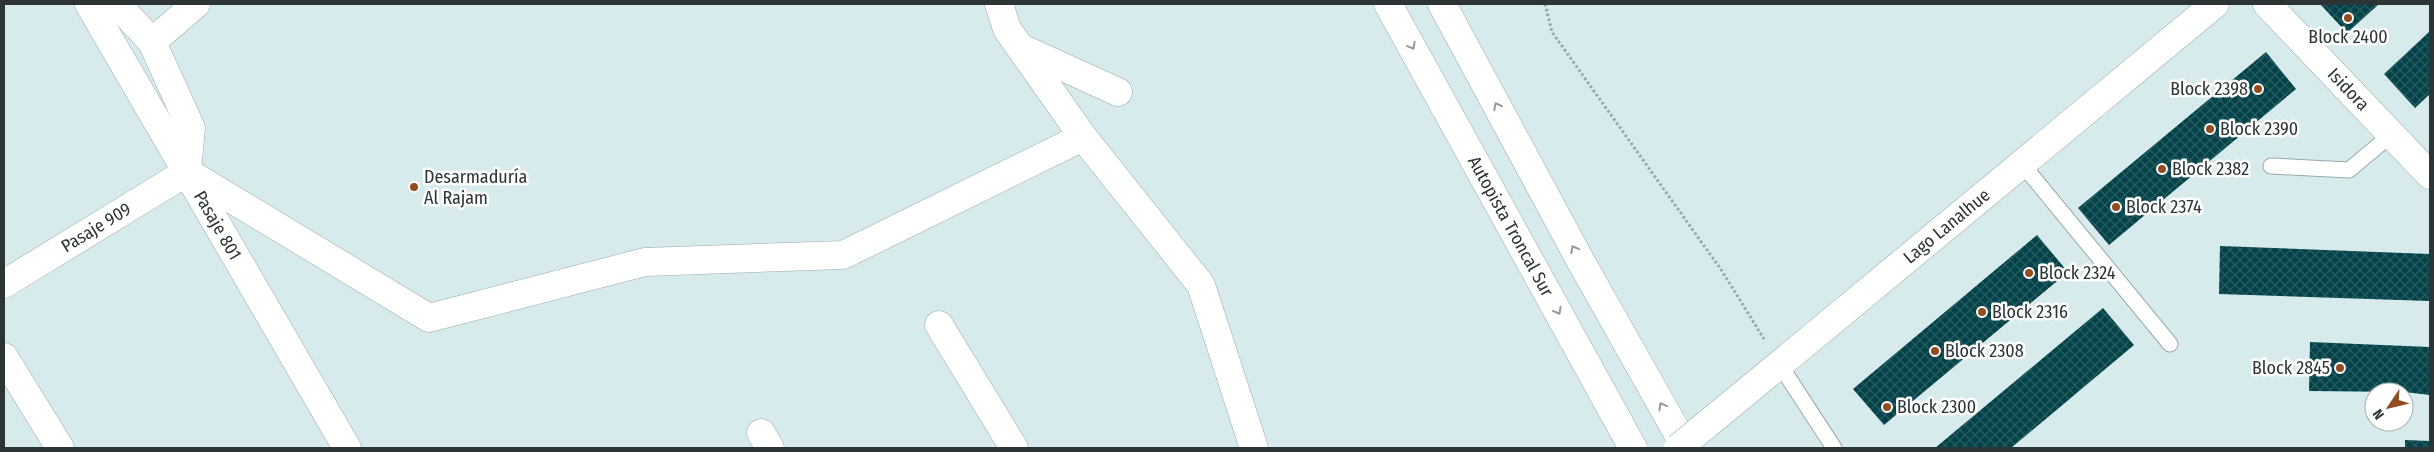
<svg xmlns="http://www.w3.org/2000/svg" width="2434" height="452" font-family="'Fira Sans Condensed',sans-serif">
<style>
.building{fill:url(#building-cross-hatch)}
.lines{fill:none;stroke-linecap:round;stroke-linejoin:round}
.service-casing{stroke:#97aaac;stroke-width:17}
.minor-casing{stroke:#97aaac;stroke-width:29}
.tertiary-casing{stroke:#97aaac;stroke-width:29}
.secondary-casing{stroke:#97aaac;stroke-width:29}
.motorway-casing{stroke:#97aaac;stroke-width:29}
.path{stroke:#97a7a8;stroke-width:3;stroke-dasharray:2.5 2.5;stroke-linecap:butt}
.service{stroke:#fff;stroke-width:15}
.minor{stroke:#fff;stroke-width:28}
.tertiary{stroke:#fff;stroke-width:28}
.secondary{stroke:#fff;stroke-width:28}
.motorway{stroke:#fff;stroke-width:28}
.secondary-bridge-casing{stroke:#97aaac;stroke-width:29;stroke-linecap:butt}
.secondary-bridge{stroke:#fff;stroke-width:28}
.oneway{stroke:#969a9a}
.poi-dot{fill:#914d20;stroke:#fff;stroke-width:2}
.labels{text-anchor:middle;stroke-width:5;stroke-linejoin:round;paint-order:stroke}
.poi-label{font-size:18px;fill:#2c3435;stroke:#fff;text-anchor:start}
.street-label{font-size:18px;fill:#2c3435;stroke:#fff}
</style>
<defs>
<pattern id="building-cross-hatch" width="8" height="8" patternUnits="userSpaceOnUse" patternTransform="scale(1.25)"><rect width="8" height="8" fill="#024248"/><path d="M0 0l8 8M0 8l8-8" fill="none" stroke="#285c60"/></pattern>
</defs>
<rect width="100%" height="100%" fill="#d7ebed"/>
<path class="building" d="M2320,4H2379L2347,33Z
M2430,31V94L2415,108L2384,74Z
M2266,52L2296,89L2109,245L2078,208Z
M2037,235L2068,272L1884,425L1853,389Z
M2220,246L2430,254V301L2219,294Z
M2103,308L2134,345L2011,448H1935Z
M2310,342L2430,347V395L2404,392L2309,391Z
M2405,440L2430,441V448H2405Z"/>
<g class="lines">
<defs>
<path id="service" d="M2023,165L2170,344
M2271,166L2349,170L2392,134
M1780,365L1834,448"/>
<g id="minor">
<path id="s1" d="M89,4L347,448"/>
<path d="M117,4L152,42L191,128L187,172"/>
<path d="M999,4L1007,29L1083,137L1201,285L1254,448"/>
<path d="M152,42L196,4"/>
<path d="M1021,48L1118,92"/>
<path d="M187,172L429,318L645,262L843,255L1083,137"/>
<path id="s2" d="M4,284L187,172"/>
<path d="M939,325L1014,448"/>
<path d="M4,357L60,448"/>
<path d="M761,433L770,448"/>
</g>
<g id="tertiary">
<path id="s3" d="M2267,4L2430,175"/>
</g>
<g id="secondary">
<path id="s4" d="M1768,374L2215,4"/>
</g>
<g id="motorway">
<path id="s5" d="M1388,4L1633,448"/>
<path d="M1442,4L1580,260L1686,448"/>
</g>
</defs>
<use href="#service" class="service-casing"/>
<use href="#minor" class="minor-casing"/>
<use href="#tertiary" class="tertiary-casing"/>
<use href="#secondary" class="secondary-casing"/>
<use href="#motorway" class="motorway-casing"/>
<path class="path" d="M1545,4L1552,32L1722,271L1764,339"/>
<use href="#service" class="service"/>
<use href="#minor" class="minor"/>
<use href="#tertiary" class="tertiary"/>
<use href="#secondary" class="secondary"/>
<use href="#motorway" class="motorway"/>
<defs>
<path id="secondary-bridge" d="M1678,448L1768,374"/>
</defs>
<use href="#secondary-bridge" class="secondary-bridge-casing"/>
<use href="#secondary-bridge" class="secondary-bridge"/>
</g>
<defs><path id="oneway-chevron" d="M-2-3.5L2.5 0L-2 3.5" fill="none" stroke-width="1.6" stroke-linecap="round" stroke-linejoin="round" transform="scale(1.25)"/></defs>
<g class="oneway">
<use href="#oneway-chevron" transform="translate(1412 46) rotate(61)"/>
<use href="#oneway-chevron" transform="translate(1497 106) rotate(-118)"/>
<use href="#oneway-chevron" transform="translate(1574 249) rotate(-118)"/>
<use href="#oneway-chevron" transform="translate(1558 311) rotate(61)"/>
<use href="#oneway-chevron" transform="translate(1662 406) rotate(-119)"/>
</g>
<g class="poi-dot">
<circle cx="2348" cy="18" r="5"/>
<circle cx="2258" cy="89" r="5"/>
<circle cx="2210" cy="129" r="5"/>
<circle cx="2162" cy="169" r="5"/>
<circle cx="414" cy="187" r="5"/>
<circle cx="2116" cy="207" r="5"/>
<circle cx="2029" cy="273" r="5"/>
<circle cx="1982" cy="312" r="5"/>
<circle cx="1935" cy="351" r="5"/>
<circle cx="2340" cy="368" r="5"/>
<circle cx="1887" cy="407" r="5"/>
</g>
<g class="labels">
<g class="poi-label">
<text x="2348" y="43" text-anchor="middle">Block 2400</text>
<text x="2248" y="95" text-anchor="end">Block 2398</text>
<text x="2220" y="135">Block 2390</text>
<text x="2172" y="175">Block 2382</text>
<text x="424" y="183">Desarmaduría<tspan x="424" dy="21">Al Rajam</tspan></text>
<text x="2126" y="213">Block 2374</text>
<text x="2039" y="279">Block 2324</text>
<text x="1992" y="318">Block 2316</text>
<text x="1945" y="357">Block 2308</text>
<text x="2330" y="374" text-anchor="end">Block 2845</text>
<text x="1897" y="413">Block 2300</text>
</g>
<g class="street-label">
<text dy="6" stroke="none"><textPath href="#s3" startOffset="118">Isidora</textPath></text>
<text dy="6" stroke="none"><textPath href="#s1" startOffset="256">Pasaje 801</textPath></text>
<text dy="6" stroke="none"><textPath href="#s5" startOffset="254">Autopista Troncal Sur</textPath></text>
<text dy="6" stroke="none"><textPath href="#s4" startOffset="232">Lago Lanalhue</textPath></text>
<text dy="6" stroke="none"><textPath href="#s2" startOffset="108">Pasaje 909</textPath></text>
</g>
</g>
<rect width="2434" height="452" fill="none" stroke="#2c3435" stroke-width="10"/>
<g transform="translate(2389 407) rotate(235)"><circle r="24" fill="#ffffff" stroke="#abaeae"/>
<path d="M0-4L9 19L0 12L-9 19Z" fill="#914d20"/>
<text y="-8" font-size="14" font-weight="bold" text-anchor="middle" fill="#2c3435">N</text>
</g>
</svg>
